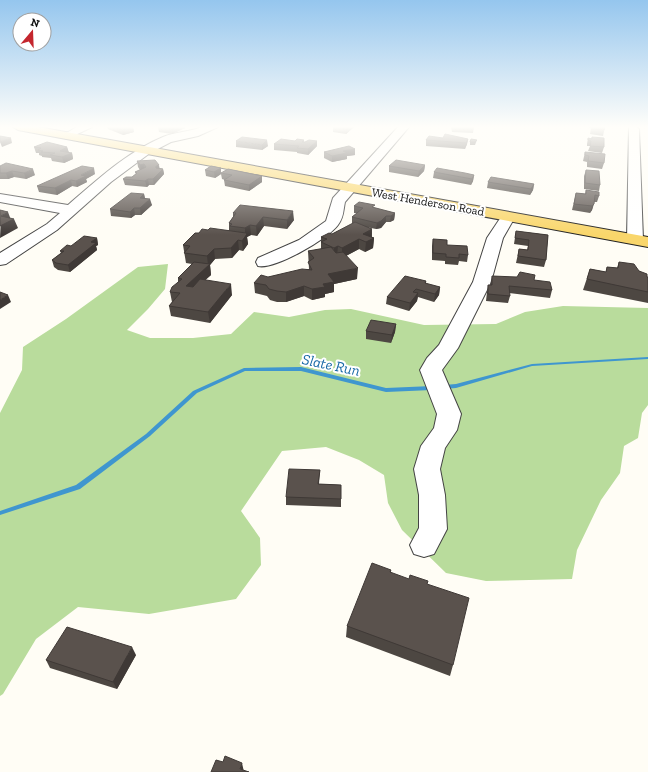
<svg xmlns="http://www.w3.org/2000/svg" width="648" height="772" font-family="'Zilla Slab',serif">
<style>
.forest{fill:#b9dc9c}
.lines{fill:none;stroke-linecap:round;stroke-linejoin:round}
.stream{fill:#3f96cf;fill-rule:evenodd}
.minor-casing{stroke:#444;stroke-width:2}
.major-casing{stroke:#222;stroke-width:2}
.minor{fill:#fff;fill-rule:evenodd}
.major{fill:#f9d66b;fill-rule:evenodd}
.wall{fill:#4d4742}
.shaded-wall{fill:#3f3936}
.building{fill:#5a524d;stroke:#3f3936}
.labels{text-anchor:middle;stroke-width:4;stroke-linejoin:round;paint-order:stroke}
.far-street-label{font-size:12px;fill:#111;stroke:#fff}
.water-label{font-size:15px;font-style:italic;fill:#1768a6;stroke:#fff}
</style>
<rect width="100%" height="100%" fill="#fffdf5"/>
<path class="forest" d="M168,264L165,289L148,309L127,330L150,338H193L231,334L254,312L289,317L325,310L351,309L424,325L496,324L525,312L563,306L648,308V405L642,413L638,438L624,446L620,473L601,500L577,550L572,579L486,581L446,573L402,530L388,503L384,475L359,460L326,447L282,451L241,511L260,538L261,565L236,599L149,614L78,607L36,639L3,694L0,696V413L22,370L23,347L66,319L138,267Z"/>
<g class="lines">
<path class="stream" d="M648,357V359L532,366L456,388L444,389L441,387L444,385L456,384L532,364Z
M301,367L386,388L432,386L435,388L432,390L386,392L301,371H245L197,393L150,436L80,489L0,515V511L76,485L146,434L193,391L244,368Z"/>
<defs>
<path id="minor" d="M77,127H92L67,139L61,136Z
M202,127H218L198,136L171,142L150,153L111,182L57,230L6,264L0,265V253L47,224L60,213L0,202V194L68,205C97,180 127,152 163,137C175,132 189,132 202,127Z
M398,127H409L345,202C343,211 344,217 338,225C328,239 274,270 258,266L256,262L258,258L299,240L326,221L333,198Z
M629,127H637L639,129L643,240L641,243H629L627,240Z
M508,213L513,214L515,217L503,238L491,282L458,348L442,370L461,414L457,430L445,448L440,469L445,495L447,529L434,554L424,557L414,554L410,545L419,528V495L414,469L421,446L434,428L437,414L420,370L427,358L439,345L473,282L487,238L503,214Z"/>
<path id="major" d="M13,127H38L648,237V247L18,130Z"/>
</defs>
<use href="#minor" class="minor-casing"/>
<use href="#major" class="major-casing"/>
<use href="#minor" class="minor"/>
<use href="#major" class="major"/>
</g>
<path class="wall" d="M107,127H133L134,132L123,135L108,129Z
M158,127H185V128L172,134L159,132Z
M333,127H354L346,134L333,132Z
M451,127H474L473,133L452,132Z
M587,127H605L603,136L590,134L591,128Z
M592,137L604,147L602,153L588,151L590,146H587V144L588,138L591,139Z
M443,138L468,139L467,144L465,149L426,146V140Z
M304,140V142L317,141V146L308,155L297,153V152L274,150V144L295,141Z
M477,140L475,145H470V142Z
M236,141L268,146L262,150L236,147Z
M34,147H67L69,153H72L73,159L64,163L52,161L51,158L42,157V156L39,155V153H36Z
M355,149V155L347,156V159L332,162L324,158V152Z
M585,152L604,163L602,169L587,167V162L583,161Z
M137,161L160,168L163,169L164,174L154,185H149L147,187L125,185L123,179L132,177L136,174L135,172L140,170L138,167Z
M425,165L424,171L418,177L389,172V166Z
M0,166L35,175L26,179L14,177L8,179H0Z
M221,168V173L262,176V182L249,191L225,186L224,180H225L222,179L221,174L215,178L206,176L205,170Z
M586,170L600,185L599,191L584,189V176Z
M434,172L474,175L473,181L471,185L433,178Z
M95,174L86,179L87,182L77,187L72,186L57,195L39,192L37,186Z
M488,182L534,184L533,190L530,195L487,188Z
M586,190L599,196L597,202H594L592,210L590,213L572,210L576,193L585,194Z
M144,194L145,198L152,205L141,215H135L131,218L111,216L110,209Z
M354,206L374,208L395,213L394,220L390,222H386L381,228L376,229L366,227L372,229V237L374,238L373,248L365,252L359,249L346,256L357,279L334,284V292L325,294V297L312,300L304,296L286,302H277L270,300L267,296L255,293L254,283L268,277L309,269L308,251L321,249V237L332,234L352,224V217L357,213H354Z
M233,213L294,220L287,229L264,226L257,236L251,235L247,237L248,244L243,251L239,250L232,258L215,259L210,265L211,275L205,280L232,295L210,323L171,316L169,306L172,302L170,292L178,282V278L192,264L186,263L183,245L199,233L208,230H229V223L233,217Z
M516,231L548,235L546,260L544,267L516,263L519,249L527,250L528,246L514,244Z
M97,238L98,245L96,246L97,250L70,272L58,270L54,267L52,260L61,253L60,251L71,246Z
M433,239L468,255L467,262L459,261L458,265L445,264V261L432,260V246Z
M619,262L639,271L647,277H648V303L583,290L590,269L606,272L607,267L617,268Z
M492,276L534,280L552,290L550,298L509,293L510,296L508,303L486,301L487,292L488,285H490Z
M426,281V284L440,287L439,295L434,302L418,297L417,301L409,311L386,304L387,297Z
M396,324L395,332L391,343L366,339V331Z
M320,470L319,484L341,485V507L286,505V497Z
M391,570V573L453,665L450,676L346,637L347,626Z
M136,655L117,689L50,668L46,660Z"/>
<path class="shaded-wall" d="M132,127H133L134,132L123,135L122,130Z
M174,127H185V128L172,134L171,129Z
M348,127H354L346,134V129Z
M11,138L12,143L2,147L0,142Z
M468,139L467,144L465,149L466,143Z
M267,140L268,146L262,150V145Z
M317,141V146L308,155V149Z
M67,147L69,153L60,151Z
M355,149V155L347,156V159L332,162V156L343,151Z
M72,153L73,159L64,163L62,157Z
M144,164L145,170L141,171L140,165Z
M159,165L160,171L157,174L156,166Z
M425,165L424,171L418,177L419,171Z
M94,168L95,174L86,179L87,182L77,187L76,181L81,175Z
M221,168V174L215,178L214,172Z
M33,169L35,175L26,179L24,173Z
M163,169L164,174L154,185L153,179Z
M12,171L14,177L8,179L6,173Z
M474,175L473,181L471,185L472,179Z
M262,176V182L249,191V185Z
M148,179L149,185L147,187L145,181Z
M71,180L72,186L57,195L55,188Z
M534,184L533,190L530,195L531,189Z
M144,194L145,200L140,198Z
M150,199L152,205L141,215L140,208Z
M594,204L592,210L590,213L592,206Z
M134,208L135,215L131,218L130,212Z
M293,211L294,220L287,229V220Z
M8,212L11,220L14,219L18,228L0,238L1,216Z
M395,213L394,220L390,222L391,216Z
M386,216V222L381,228L376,229L377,223Z
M263,217L264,226L257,236L256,226Z
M250,225L251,235L247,237L248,244L243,251L242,241L245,236V228Z
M372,229L371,239L374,238L373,248L365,252L366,242L363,234Z
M97,238L98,245L96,246L97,250L70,272L68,265L91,242Z
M359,239V249L342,258V248Z
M238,240L239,250L232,258L231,248Z
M338,246L337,256L334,258V248Z
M214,249L215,259L210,265L211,275L188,296L186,286L208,265L207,256Z
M358,268L357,279L334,284V292L325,294V297L312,300V289L323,284L328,274Z
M231,284L232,295L210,323L208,312Z
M304,286V296L286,302V292Z
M440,287L439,295L434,302L435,294Z
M418,293L417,301L409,311L410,303Z
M8,295L11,302L0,309V300Z
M396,324L395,332L391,343L392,335Z
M132,647L136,655L117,689L113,682Z
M242,763L244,772L240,769Z"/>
<path class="building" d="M115,127H132L122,130Z
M164,127H174L171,129Z
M335,127H348L346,129Z
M592,127H605L604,130L591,129Z
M445,134L468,139L466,143L426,140L429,136L443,138Z
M0,136L11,138L0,142Z
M242,137L267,140L262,145L236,141Z
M592,137L604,138V147L590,146L591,141L588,140V138L592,139Z
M281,139L295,141L297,139L304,140L302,142H305L309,140L317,141L308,149L297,148L299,146L274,144Z
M471,139L477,140L475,142H470Z
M47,142L67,147L60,151L72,153L62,157L50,155L55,153L41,152L43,151L38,150L41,148L34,147Z
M349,146L355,149L343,151L347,153L332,156L324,152Z
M585,152L605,154L604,163L588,161L589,156L585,155Z
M155,160L159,165L156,166V168L163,169L153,179H148L145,181L123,179L126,177H132L137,173L135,172L146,167L144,164L140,165L137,161Z
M396,160L425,165L419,171L389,166Z
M6,163L33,169L24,173L12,171L6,173H0V166Z
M82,166L94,168L81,175L86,176L76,181L71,180L55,188L37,186Z
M211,166L221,168L214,172L205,170Z
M437,168L465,173L474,175L472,179L434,172Z
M228,169L262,176L249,185L224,180L232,175L221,173Z
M586,170L599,171L600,185L585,183Z
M491,177L534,184L531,189L488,182Z
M586,190L599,192V196L595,195L594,204L592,206L574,204L576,193L586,194Z
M131,193L144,194L140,198L150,199L140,208H134L130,212L110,209Z
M359,202L375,205L372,207L395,213L391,216H386L381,221L377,223L352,217L363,208L354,206Z
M240,205L293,211L287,220L263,217L256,226L250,225L245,228L230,226L232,224L229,223L236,213H233Z
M0,210L8,212L1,216L14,219L0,226Z
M355,222L372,229L363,234L374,238L366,242L359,239L342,248L338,246L334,248L321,242L327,239L321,237L329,233L332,234Z
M210,228L246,233L247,234L242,241L238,240L231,248L214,249L207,256L184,253L190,246L183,245L195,233H199L202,229L208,230Z
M516,231L548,235L546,260L518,256L519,249L528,250L529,240L515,238Z
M84,236L97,238L91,242L96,243L68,265L56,263L52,260L64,251H60L67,245L71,246Z
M433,239L447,240V245L467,246L468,255L459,254V258L446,257V254L433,253Z
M331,247L336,253L343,252L358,268L328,274L334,282L323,284L325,287L312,289L304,286L286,292L277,291L269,289L266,285L254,283L261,275L268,277L302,269L312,270L308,262L314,258L308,251Z
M194,262L210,264L186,286L193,287L200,279L231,284L208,312L169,306L180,293L170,292L172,287L182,279L178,278Z
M619,262L634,264L639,271L647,274V277H648V292L587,279L590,269L606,272L607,267L618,268Z
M520,272L535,275L534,280L550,282L552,290L509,286L510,296L488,294V285H492V276L517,277Z
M405,276L426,281L425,283L440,287L435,294L416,289L413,292L418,293L410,303L387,297Z
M0,292L8,295L0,300Z
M371,320L396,324L392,335L366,331Z
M289,469L320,470L318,484L341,485V499L286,497Z
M372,563L391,570L390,572L409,579L410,575L428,581L427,584L469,598L453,665L347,626Z
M67,627L132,647L113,682L46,660Z
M225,756L242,763L240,769L249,772H211L216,760L223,762Z"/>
<linearGradient id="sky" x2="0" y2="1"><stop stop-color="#95c6ee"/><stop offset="0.54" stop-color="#fffefa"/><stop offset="1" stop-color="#fffefa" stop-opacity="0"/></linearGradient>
<rect width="648" height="235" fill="url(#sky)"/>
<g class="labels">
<g class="far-street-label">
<text transform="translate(428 202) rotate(10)" y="4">West Henderson Road</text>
</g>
<g class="water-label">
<text transform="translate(331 365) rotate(12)" y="5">Slate Run</text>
</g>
</g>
<g transform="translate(32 32) rotate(19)"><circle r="19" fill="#ffffff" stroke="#a0a0a0"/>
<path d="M0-3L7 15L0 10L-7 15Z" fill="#c4262e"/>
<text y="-6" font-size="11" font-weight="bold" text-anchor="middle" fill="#111111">N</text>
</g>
</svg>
